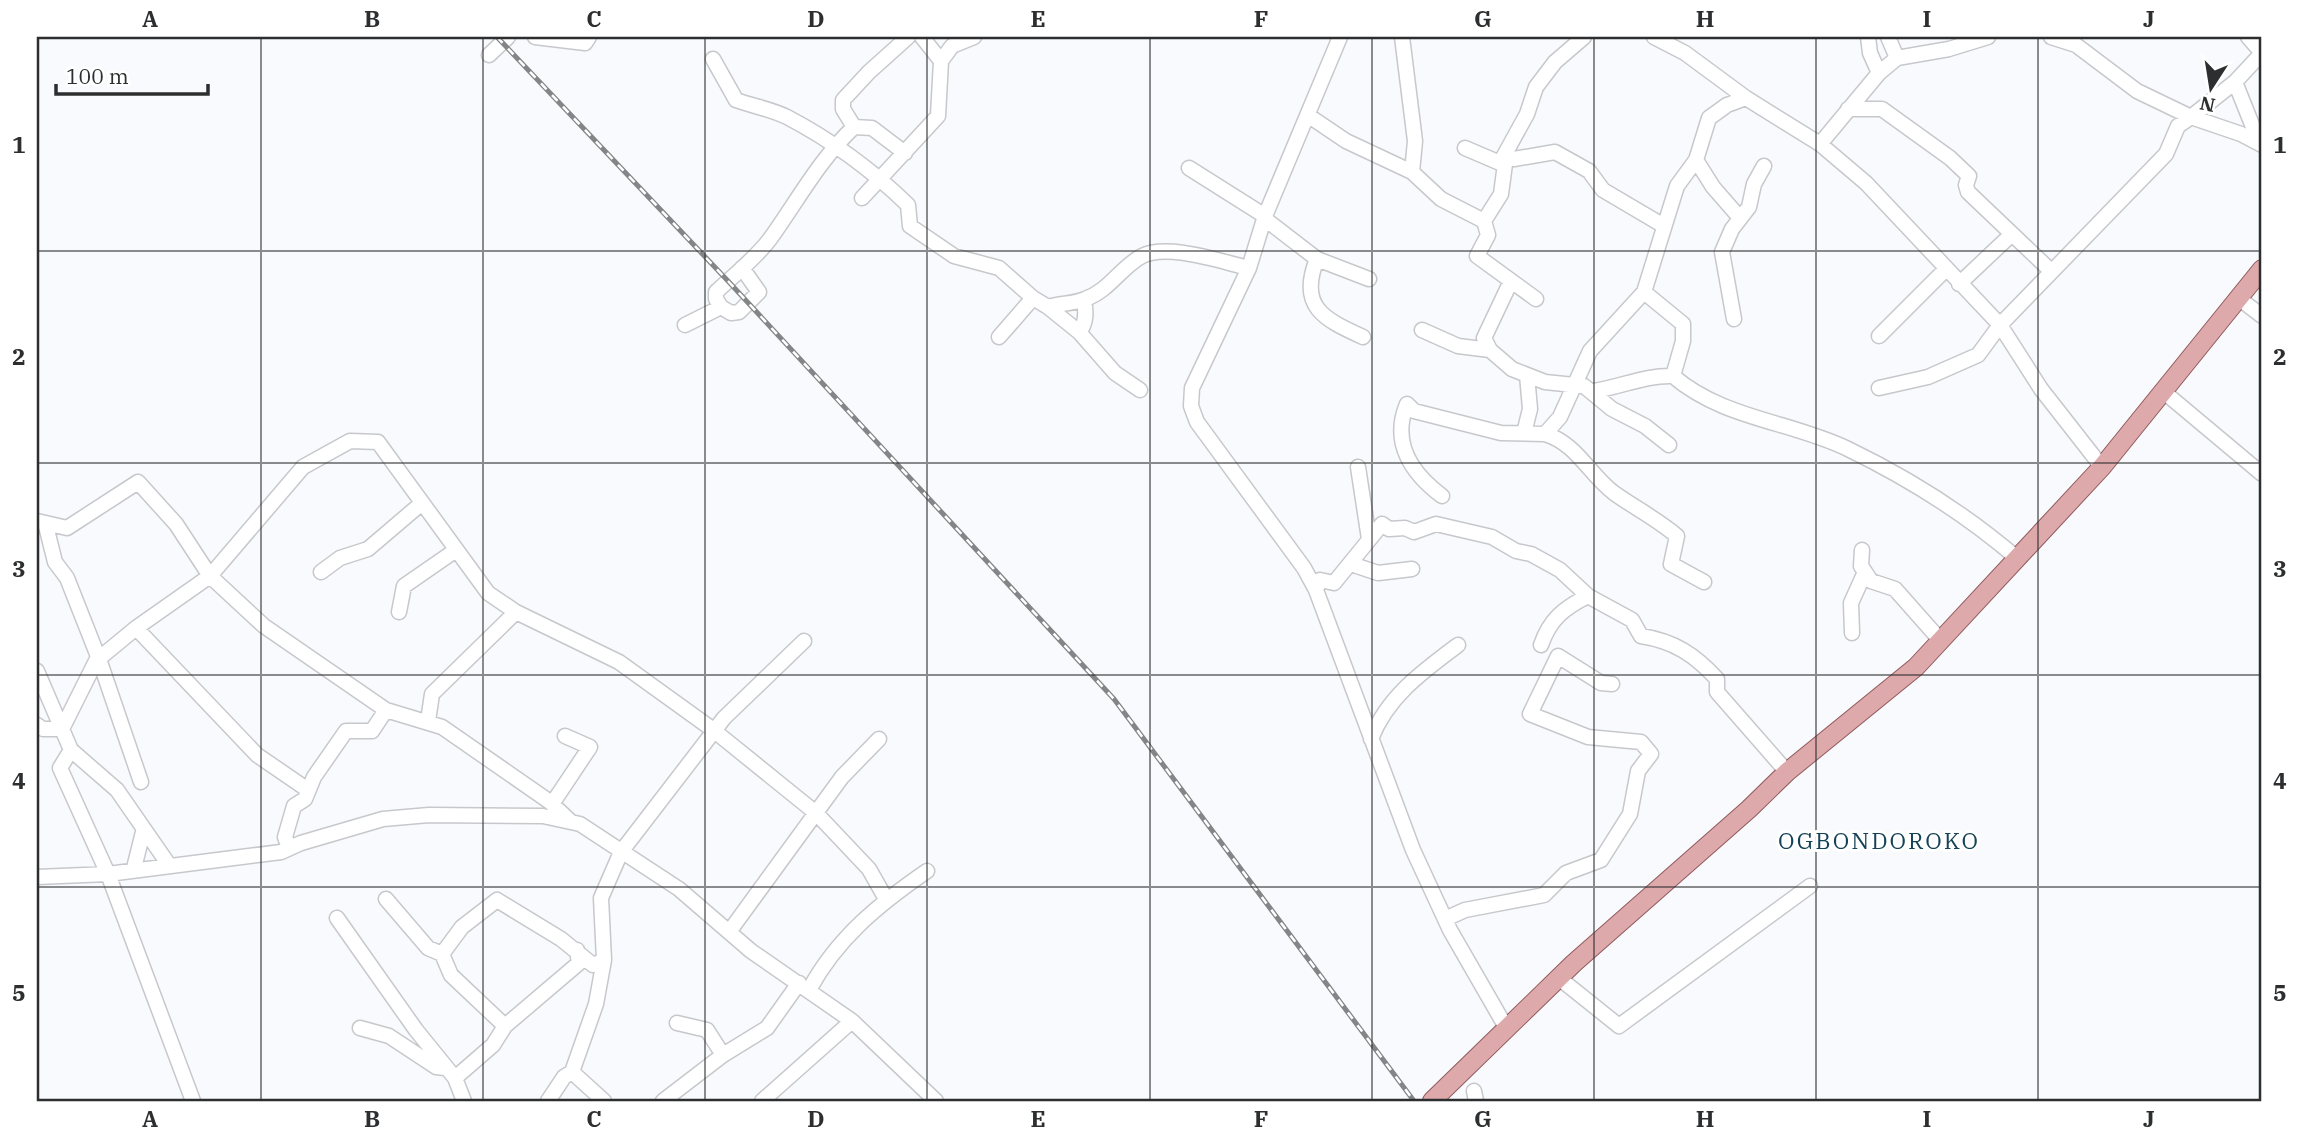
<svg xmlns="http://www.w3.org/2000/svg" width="2299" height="1138" font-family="'IBM Plex Serif',serif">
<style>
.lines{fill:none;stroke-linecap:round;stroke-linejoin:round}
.minor-casing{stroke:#c7c8cc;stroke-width:17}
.major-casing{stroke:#91595b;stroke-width:20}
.minor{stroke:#fff;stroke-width:14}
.major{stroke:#dda9ab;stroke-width:18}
.rail-casing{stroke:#838587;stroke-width:5}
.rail{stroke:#fff;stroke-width:2.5;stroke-dasharray:8;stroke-linecap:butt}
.grid{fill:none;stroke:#2d2e2f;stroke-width:2;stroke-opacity:0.55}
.labels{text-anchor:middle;stroke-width:6;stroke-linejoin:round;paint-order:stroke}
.quarter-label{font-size:23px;letter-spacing:2px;fill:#144357;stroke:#fff}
.neatline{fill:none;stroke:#2d2e2f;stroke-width:2.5}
.grid-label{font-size:23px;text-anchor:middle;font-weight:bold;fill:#2d2e2f}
</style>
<rect width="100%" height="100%" fill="#f8fafd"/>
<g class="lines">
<defs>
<path id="minor" d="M535,37L585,43L589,37
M1340,37L1265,216L1249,268L1192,388L1191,406L1197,422L1304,568L1316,590L1413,850L1450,930L1507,1029
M1402,37L1415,141L1412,172L1441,199L1484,221L1501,194L1505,164L1500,163
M1654,37L1685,53L1746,98L1820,144L1866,183L2000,325L2041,389L2102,467
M1868,37L1870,53L1879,73
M1888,37L1897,58
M2051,37L2076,45L2137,91L2191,117L2235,82
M2248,37L2262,53L2235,82L2259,142
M489,55L508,37
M713,59L736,100C752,106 771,109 787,117C831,140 873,171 908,205L910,226L954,256L999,268L1033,298
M941,61L952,46L974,37
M1848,109H1882L1950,158L1969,176L1966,185L1968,192L2051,271
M1309,116L1346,141L1412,172
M854,127L872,128L905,153
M1820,144L1879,73L1897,58L1949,49L1988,37
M1465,148L1500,163L1527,114L1536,87L1555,62L1584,37
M1504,158L1514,159L1555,152L1589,171L1603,190L1664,226
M1696,160L1713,187L1740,218
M1189,168L1265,216
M862,198L938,116L941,61L922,37
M1265,219L1317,259L1369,279
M1484,221L1488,235L1477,256L1536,299
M1317,259C1298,306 1323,319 1363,337
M1959,284L2012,234
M1644,292L1683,324V341L1673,376C1723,419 1790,421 1848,449C1908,478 1968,516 2018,559
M1084,300C1086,311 1087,323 1079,332L1115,373L1140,390
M2241,300L2262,316
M721,307L731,313L739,312L759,292L742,268
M1048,307L1079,332
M1734,319L1722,252L1732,229L1749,207L1754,184L1764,166
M685,325L721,307L716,299V292C734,275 755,259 770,239C798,200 819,160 854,127L843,109V100L869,72L908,37
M1422,330L1458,346L1490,350L1512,369L1545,382L1584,386L1612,409L1645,426L1669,445
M1879,336L1945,270
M999,337L1033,298L1048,307C1060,303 1074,304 1085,299C1109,291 1121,267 1142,256C1168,243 1222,262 1249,268
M1490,350L1484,338L1511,281
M1879,388L1928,377L1978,355L2000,325L2166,154L2178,126L2191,117L2241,134L2262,145
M1593,391C1621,387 1645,375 1673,376
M2164,392L2262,474
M1524,433L1530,409L1527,375
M1358,467L1369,539
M1442,496C1411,473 1391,442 1407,404L1414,411L1501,433L1545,434
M37,521L67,528L138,482L176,524L210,576L264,626L386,710
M46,526L55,562L67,578L99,659L141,782
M1862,550L1861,566L1871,581L1895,589L1941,641
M1351,564L1378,573L1412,569
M321,572L340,558L368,549L422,503
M1704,582L1671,564L1677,536C1657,519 1635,508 1614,493C1589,474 1576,443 1545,434L1560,417L1590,351L1644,292L1677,186L1696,160L1709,118L1727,105L1746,98
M1316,590L1320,580L1334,583L1382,524L1389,529L1405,528L1414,532L1436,524L1492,537L1516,551L1531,554L1560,570L1588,596L1632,620L1641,636C1674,641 1695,655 1717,679V692L1787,772
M399,612L404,586L456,550
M136,628L257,755L308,790
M1852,633L1851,603L1865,572
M1541,645C1550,619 1564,608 1588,596
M37,671L71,750L117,790L169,865
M428,721L432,694L516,612
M37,725L43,729H62L96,661L136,628L210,576L303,467L350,441L378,442L488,593L516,612L619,662L712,729L816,813L869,869L886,899
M1371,739C1387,697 1423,671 1458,645
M71,750L60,768L108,874L193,1101
M552,804L590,747L565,736
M289,848L285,837L294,806L305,799L314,777L346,731H372L386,710L442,727L550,802L570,821
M134,868L143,832
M37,877L108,874L281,852L301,843L383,819L429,815L543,816L580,824L679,889L751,951L852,1021L936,1101
M386,899L428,948L442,954L462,927L497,900L561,939L593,965L604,960
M337,918L416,1030L455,1078
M1445,919L1465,910L1544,895L1566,873L1601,860L1630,814L1638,771L1651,754L1641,742L1588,737L1530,714L1558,656L1601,683L1612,684
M729,932L842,777L879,739
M442,954L451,975L505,1026L579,963L577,950
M1559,978L1619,1026L1810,886
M809,990C837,938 879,904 927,871
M677,1023L707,1030L723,1055L767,1028L799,983
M360,1028L389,1036L436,1067L445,1068
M1474,1091L1476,1101
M464,1101L455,1078L493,1045L505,1026
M548,1101L564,1077L572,1072
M604,1101L572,1072L596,1004L604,960L601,898L621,852L724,718L804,641
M663,1101L723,1055
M762,1101L852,1021"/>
<path id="major" d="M1432,1101L1574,963L1749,809L1787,772L1916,667L2102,467L2262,269"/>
</defs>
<use href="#minor" class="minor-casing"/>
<use href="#major" class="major-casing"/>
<use href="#minor" class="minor"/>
<use href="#major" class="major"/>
<defs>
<path id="rail" d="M497,37L728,281L1114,699L1414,1101"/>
</defs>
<use href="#rail" class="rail-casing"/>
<use href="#rail" class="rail"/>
</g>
<path class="grid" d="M261,37V1101M483,37V1101M705,37V1101M927,37V1101M1150,37V1101M1372,37V1101M1594,37V1101M1816,37V1101M2038,37V1101M37,251H2262M37,463H2262M37,675H2262M37,887H2262"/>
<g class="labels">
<g class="quarter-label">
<text x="1879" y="849">OGBONDOROKO</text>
</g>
</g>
<rect width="2299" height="1138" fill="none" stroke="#ffffff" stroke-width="77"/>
<g transform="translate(2211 88) rotate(192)" stroke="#ffffff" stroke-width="5" paint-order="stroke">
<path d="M0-5L12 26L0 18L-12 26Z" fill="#2d2e2f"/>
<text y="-10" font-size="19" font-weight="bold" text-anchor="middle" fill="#2d2e2f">N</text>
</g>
<path d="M56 84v10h152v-10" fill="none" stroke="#2d2e2f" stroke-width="3.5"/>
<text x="66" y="84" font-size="21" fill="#2d2e2f" stroke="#ffffff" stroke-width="5" paint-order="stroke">100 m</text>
<rect x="38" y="38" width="2222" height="1062" class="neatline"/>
<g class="grid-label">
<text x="150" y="27">A</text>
<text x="372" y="27">B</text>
<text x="594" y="27">C</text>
<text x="816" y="27">D</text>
<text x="1038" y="27">E</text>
<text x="1261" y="27">F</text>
<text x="1483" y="27">G</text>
<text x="1705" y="27">H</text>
<text x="1927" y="27">I</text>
<text x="2149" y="27">J</text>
<text x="19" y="153">1</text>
<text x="2280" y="153">1</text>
<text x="19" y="365">2</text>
<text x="2280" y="365">2</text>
<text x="19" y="577">3</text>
<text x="2280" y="577">3</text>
<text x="19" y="789">4</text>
<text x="2280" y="789">4</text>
<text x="19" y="1001">5</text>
<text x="2280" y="1001">5</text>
<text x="150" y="1127">A</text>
<text x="372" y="1127">B</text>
<text x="594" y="1127">C</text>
<text x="816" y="1127">D</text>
<text x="1038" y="1127">E</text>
<text x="1261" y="1127">F</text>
<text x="1483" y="1127">G</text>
<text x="1705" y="1127">H</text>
<text x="1927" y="1127">I</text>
<text x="2149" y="1127">J</text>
</g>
</svg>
